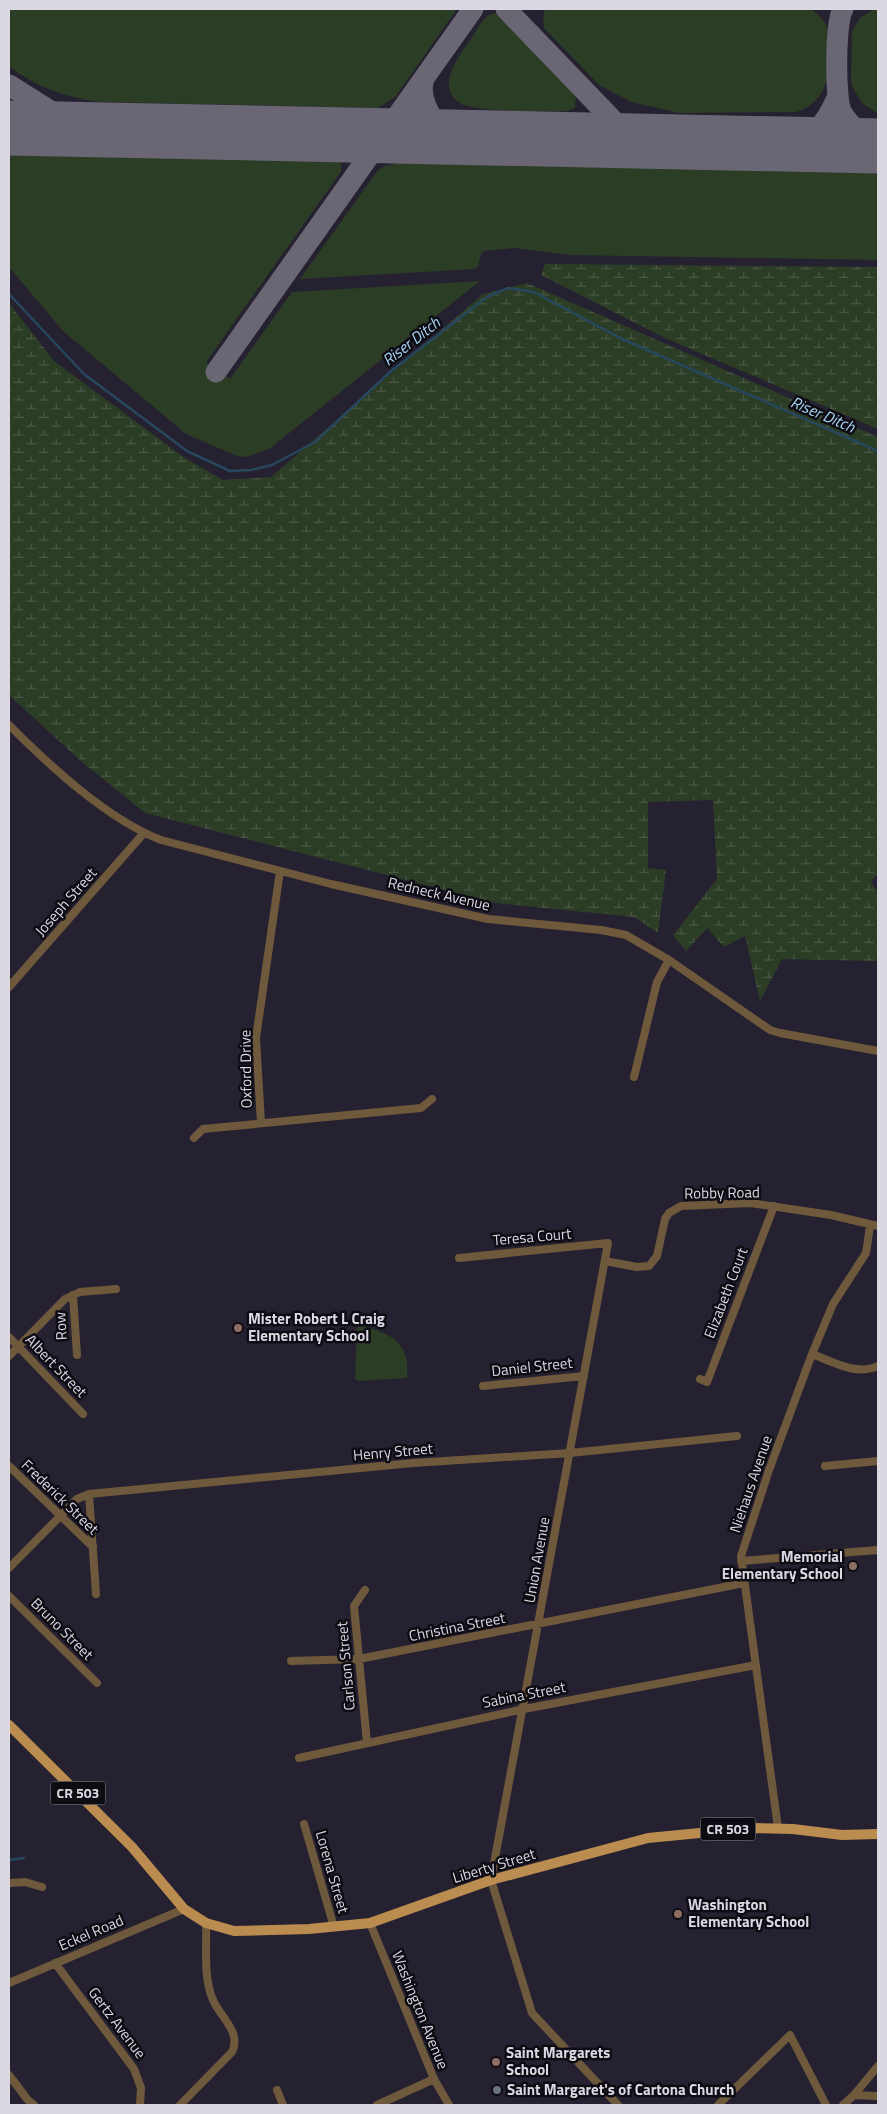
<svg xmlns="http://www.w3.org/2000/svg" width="887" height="2114" font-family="'Titillium Web',sans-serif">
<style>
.grass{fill:#2c3d26}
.wetland{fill:url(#wetland-marsh)}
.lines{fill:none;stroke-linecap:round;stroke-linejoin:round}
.stream{stroke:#26475d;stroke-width:2.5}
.taxiway{stroke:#6a6674;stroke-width:21}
.runway{stroke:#6a6674;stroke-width:55}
.minor{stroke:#6f593c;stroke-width:8}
.major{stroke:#bb8c4f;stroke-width:10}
.education-dot{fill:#8d6e63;stroke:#0e0c13;stroke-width:2}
.worship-dot{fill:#6b7280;stroke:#0e0c13;stroke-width:2}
.labels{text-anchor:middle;stroke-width:5;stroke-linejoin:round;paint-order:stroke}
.shield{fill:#0e0c13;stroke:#9e9ba4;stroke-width:1}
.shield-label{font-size:14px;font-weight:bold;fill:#dbd8e2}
.street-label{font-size:15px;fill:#dbd8e2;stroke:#0e0c13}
.poi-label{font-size:15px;font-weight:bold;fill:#dbd8e2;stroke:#0e0c13;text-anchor:start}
.water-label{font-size:16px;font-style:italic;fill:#a7d6f7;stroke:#0e0c13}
</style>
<defs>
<pattern id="wetland-marsh" width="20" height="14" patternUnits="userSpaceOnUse" patternTransform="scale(1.25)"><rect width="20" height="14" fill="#2c3d26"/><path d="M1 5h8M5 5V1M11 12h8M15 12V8" fill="none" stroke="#4a5845"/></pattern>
</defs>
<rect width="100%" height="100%" fill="#262130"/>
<path class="grass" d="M9,9H457L396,96L378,108L101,102C68,98 35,87 9,66Z
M545,9H811C816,13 821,17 825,23C829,29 829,37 830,45C831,73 827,103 796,112L679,113L631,102L599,85L544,28L543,16Z
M874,9H878V114L862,103L852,86L851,78L852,32L860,18Z
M495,13L498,14L576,94L575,108L567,111C545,111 476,113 460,103C434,87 460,55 472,37C478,29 484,14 495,13Z
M9,154L337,161L341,163V172L338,176L206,362L230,379L292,292L480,281L269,449L247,457L237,456L186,434L63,331L9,267Z
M397,163L878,172V260L570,255L514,248L484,251L481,254L478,267L475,269L300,279L378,170L385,166Z
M362,1326C394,1334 410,1344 407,1378L358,1381L355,1379L357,1327Z"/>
<path class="wetland" d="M545,264L878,267V429L667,339L541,275Z
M527,283L878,437V873L871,882L878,892V961L782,959L760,1001L745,936L724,947L707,928L686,951L673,935L717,879L713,800L648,802V868L666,870L658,933L634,917L496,903L145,813L82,762L9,695V303L54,361L185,458L223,480L271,477L483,294Z"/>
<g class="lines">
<path class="stream" d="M9,294L84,374L187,451L230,471L251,470L272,465L315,442L391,371L487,297L508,288L534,292L622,339L878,451
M9,1860L24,1858"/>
<path class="taxiway" d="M506,9L633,141
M843,9C835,21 835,97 841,111C848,125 864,137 878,143
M424,79C418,95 429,119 443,128C451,133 460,135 469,138
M9,85L55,114L90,125L123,130
M349,135L376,130L392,120
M789,144C816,135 825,125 837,98
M216,372L473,9"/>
<path class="runway" d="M9,128L878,146"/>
<path class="minor" d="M9,725C50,766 107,819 161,840L331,884L488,919L601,930L626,935L669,960L770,1030L780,1033L878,1051
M9,987L143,834
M634,1077L657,982L669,960
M261,1123L256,1038L280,871
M194,1138L203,1129L421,1108L432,1099
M459,1258L608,1243L491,1880L532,2013L618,2105
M605,1261L637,1267L649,1266L657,1256L665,1219L669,1213L681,1206L750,1203L831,1215L878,1226
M73,1295L77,1355
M9,1337L83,1414
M812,1354C833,1362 857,1376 878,1366
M9,1356L65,1299L80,1292L116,1289
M700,1379L707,1382L774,1206
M483,1386L584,1376
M9,1466L93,1547
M825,1466L878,1461
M89,1494L96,1594
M741,1561L878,1550
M9,1568L77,1499L89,1494L413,1463L570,1453L737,1436
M365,1590L354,1606L367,1743
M9,1596L97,1683
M291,1661L359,1659L744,1583
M299,1758L524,1709L756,1665
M304,1824L334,1927
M778,1828L741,1556L769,1470L812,1354L833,1304L866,1253L870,1226
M9,1883L25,1882L42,1887
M370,1923L434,2079L449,2105
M55,1963L134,2069L141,2088L140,2105
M9,1983L184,1909
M9,2075L27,2099L34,2105
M277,2090L283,2105
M854,2095L878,2066
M180,2105L232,2052C242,2032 220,2017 213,2000C203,1977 207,1948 206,1923
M377,2105L434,2079
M718,2105L790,2035L826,2105
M843,2105L854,2095L878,2096"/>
<path class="major" d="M9,1725L132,1847L184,1909L206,1923L234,1931L309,1929L370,1923L491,1880L648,1838L751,1828L793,1829L842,1835L878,1834"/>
</g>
<g class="education-dot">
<circle cx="238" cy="1328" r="5"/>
<circle cx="853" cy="1566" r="5"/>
<circle cx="678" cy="1914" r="5"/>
<circle cx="496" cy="2062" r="5"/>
</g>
<circle class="worship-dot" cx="497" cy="2090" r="5"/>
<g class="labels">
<g class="shield">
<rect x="50.5" y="1781.5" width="55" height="23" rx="4"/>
<rect x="700.5" y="1817.5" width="55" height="23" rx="4"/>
</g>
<g class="shield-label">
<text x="78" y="1798">CR 503</text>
<text x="728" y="1834">CR 503</text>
</g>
<g class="street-label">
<text transform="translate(439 894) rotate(13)" y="5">Redneck Avenue</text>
<text transform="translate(66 902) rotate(-49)" y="5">Joseph Street</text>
<text transform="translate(246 1069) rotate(-91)" y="5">Oxford Drive</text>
<text transform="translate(722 1193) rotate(-1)" y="5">Robby Road</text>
<text transform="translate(532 1237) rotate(-5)" y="5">Teresa Court</text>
<text transform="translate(726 1293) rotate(-69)" y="5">Elizabeth Court</text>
<text transform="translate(61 1326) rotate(-93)" y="5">Row</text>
<text transform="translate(56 1366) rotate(46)" y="5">Albert Street</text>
<text transform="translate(532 1367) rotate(-6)" y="5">Daniel Street</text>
<text transform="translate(393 1452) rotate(-5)" y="5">Henry Street</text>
<text transform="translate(751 1484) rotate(-71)" y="5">Niehaus Avenue</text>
<text transform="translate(60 1497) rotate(44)" y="5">Frederick Street</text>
<text transform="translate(537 1560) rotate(-80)" y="5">Union Avenue</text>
<text transform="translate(457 1627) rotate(-11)" y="5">Christina Street</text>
<text transform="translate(62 1629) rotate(45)" y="5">Bruno Street</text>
<text transform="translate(346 1666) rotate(-95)" y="5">Carlson Street</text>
<text transform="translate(524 1695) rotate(-11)" y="5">Sabina Street</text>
<text transform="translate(494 1866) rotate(-17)" y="5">Liberty Street</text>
<text transform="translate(332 1872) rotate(74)" y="5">Lorena Street</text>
<text transform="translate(91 1933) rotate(-23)" y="5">Eckel Road</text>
<text transform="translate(420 2010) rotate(68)" y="5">Washington Avenue</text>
<text transform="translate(117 2023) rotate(53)" y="5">Gertz Avenue</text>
</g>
<g class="poi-label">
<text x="248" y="1324">Mister Robert L Craig<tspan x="248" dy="17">Elementary School</tspan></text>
<text x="843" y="1562" text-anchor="end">Memorial<tspan x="843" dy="17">Elementary School</tspan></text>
<text x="688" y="1910">Washington<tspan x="688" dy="17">Elementary School</tspan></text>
<text x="506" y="2058">Saint Margarets<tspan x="506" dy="17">School</tspan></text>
<text x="507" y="2095">Saint Margaret's of Cartona Church</text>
</g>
<g class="water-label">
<text transform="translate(411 341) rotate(-38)" y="6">Riser Ditch</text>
<text transform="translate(823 414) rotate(23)" y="6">Riser Ditch</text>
</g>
</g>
<rect width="887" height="2114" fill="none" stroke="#dbd8e2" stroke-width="20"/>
</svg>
